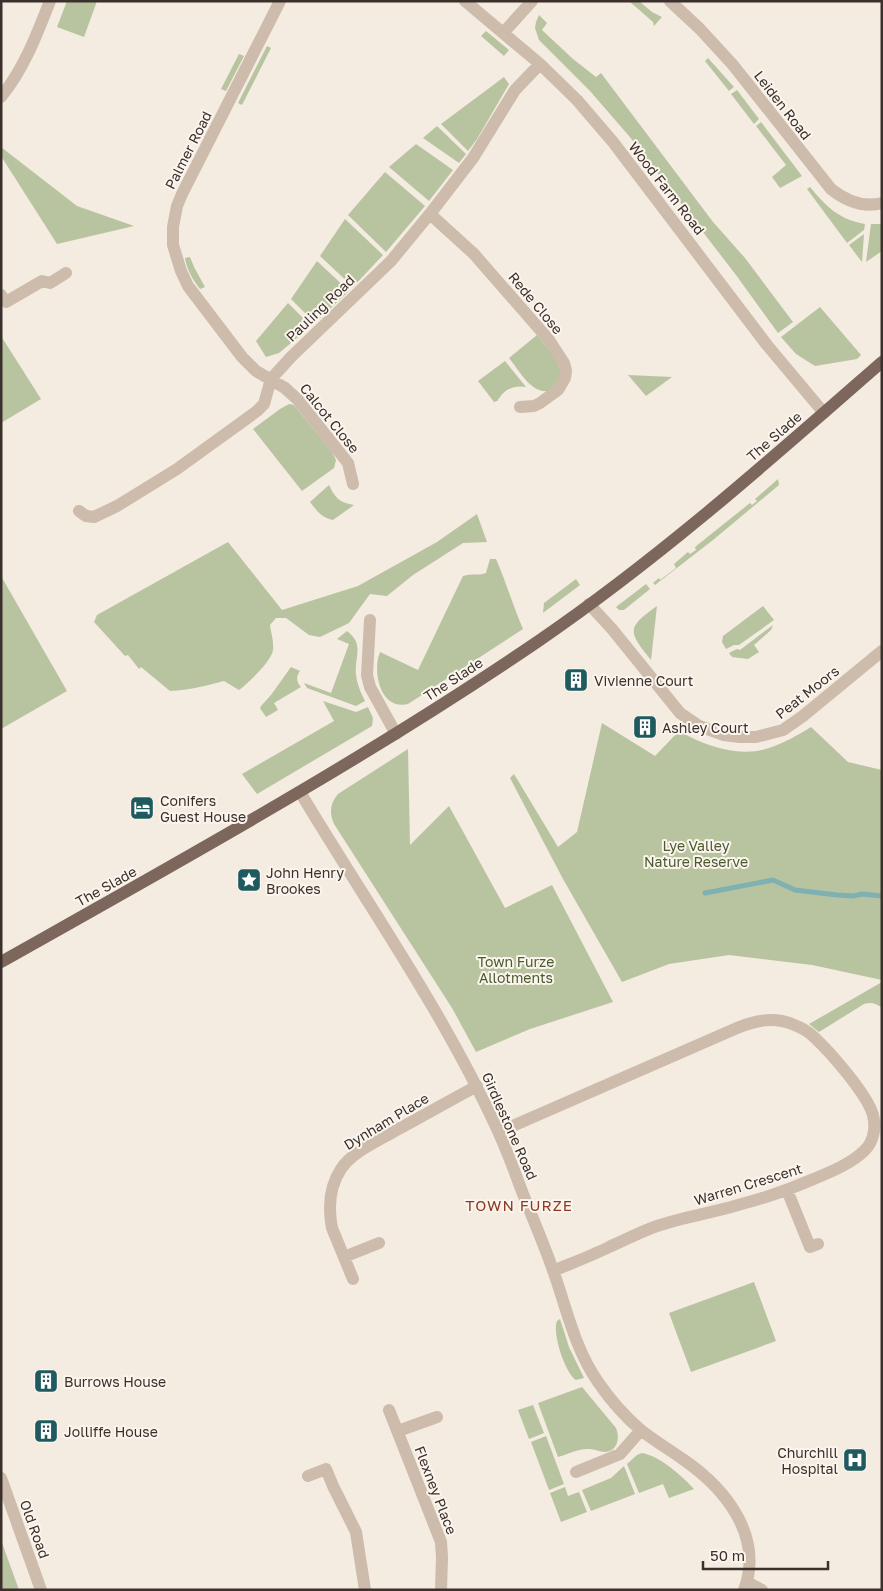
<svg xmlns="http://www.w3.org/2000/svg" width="883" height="1591" viewBox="0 0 883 1591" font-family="'Golos Text',sans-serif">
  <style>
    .green { fill: #b8c4a0 }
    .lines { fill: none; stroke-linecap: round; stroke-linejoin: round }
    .stream { stroke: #7fb0b2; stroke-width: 5 }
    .minor { stroke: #cdbbac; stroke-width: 12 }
    .major { stroke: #7d675c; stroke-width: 12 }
    .labels { text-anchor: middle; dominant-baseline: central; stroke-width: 4; stroke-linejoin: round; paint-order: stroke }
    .street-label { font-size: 14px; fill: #3b302b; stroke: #fbf5ee }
    .poi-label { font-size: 14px; fill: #3b302b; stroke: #fbf5ee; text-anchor: start }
    .park-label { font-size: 14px; fill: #4a5a2e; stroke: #fbf5ee }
    .neighbourhood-label { font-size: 15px; letter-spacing: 1px; fill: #8c3b22; stroke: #fbf5ee }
  </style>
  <rect width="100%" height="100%" fill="#f4ebe1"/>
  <path class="green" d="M 67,1 L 97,1 L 84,37 L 57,27 Z
    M 629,1 L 639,1 L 652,12 L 662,17 L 654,26 L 653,22 Z
    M 539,15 L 547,23 L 542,30 L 573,59 L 596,77 L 601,73 L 713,222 L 745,258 L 793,322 L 778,333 L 736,275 L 629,136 L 590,91 L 539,40 L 535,28 L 536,22 Z
    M 486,31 L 509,50 L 504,56 L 481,36 Z
    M 267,46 L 271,48 L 242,105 L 238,103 Z
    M 239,54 L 244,56 L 226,91 L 221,89 Z
    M 708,58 L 734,87 L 729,91 L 705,61 Z
    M 504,77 L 509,84 L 477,139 L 468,151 L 441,124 Z
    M 737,90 L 759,119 L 754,124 L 731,94 Z
    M 761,122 L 802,176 L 780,188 L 772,177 L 786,165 L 756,126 Z
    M 437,126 L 466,154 L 459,163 L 423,138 Z
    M 416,144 L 453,170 L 429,201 L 389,167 Z
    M 1,147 L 77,206 L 134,226 L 57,244 L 1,156 Z
    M 385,172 L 425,206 L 386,252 L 348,215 Z
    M 810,187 C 827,207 838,219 865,224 L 864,230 L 847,243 L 807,189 Z
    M 345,219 L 383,255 L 353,287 L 320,256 Z
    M 871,224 L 882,224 L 882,251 L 866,262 Z
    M 864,234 L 862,262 L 849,245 Z
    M 190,257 L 194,267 L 205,287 L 200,289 C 193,280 187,270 185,258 Z
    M 317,261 L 349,291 L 315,323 L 291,299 Z
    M 288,303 L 311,326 L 279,353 L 266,357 L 256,341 Z
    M 820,307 L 861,355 L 857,359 L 815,366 L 796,354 L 781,337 Z
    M 537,335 C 544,344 565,367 560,378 C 558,383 552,387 549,391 C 531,394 519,370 509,358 Z
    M 1,336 L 41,399 L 1,423 Z
    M 505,361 L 526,387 C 516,385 506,388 500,397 C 495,403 501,399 494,402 L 478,381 Z
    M 628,375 L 672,377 L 646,396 Z
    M 289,404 L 294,405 L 332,452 L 336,460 L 334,468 L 302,491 L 253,429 L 280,409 Z
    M 778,479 L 779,485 L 713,540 L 655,585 L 653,583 L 659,578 L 660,580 L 676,568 L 674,564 L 688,552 L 690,554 L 696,550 L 695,547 L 750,503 L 752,505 L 757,501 L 755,499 Z
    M 329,485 C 335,498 340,503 354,505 L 333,520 C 322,518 317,511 310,502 Z
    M 477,514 L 487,542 L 463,543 L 413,575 L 387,596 L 370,594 L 349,623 L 320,637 L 309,635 L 286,618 L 276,618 L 270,625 C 271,633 274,641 273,650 C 271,662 249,682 239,690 L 224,681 C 206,686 189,690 170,691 L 141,667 L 139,669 L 128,655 L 125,656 L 94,622 L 97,615 L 228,542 L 282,610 L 358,586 L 437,542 Z
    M 490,559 L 496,559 C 506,582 513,606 523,629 L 408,704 C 380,711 372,671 380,652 L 418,670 L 463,576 C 471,573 479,576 486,573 Z
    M 1,576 L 67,691 L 1,729 Z
    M 576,579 L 580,585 L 543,613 L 544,603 Z
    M 646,584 L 650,589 L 624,610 L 619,610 L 616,607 Z
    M 657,606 L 651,660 C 628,631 626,628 657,606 Z
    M 763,606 L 774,620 L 739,645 L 734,645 L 726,649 L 722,642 L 723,636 Z
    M 773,625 L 771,630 L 754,645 L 759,652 L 748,659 L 732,657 L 729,653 L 737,649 L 740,650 Z
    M 347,631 C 365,645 354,656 356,675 C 357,684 361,693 365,701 L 356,706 L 307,688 L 304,683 L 331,693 L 349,644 L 337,639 Z
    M 291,667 L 300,671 C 296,676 296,682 301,687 L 274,703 L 278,710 L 266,717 L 260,708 L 261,706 L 271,695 Z
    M 323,701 L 356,712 L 368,707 L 373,718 L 372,726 L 257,794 L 242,774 L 334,721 Z
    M 602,723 L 655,756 L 679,731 C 705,746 739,758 769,748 C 784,743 798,735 811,727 L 848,762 L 882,770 L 882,980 L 812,965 L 729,955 L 669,964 L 622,982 L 563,879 L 510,778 L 514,774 L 558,847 L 577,832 Z
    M 408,749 L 410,845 L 449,806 L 505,908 L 552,885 L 613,1002 L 530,1029 L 476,1052 L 452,1008 L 334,824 C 329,812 330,804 338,794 Z
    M 882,982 L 882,1008 C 876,1003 871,1002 864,1004 L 819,1032 L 809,1024 Z
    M 754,1282 L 776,1341 L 691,1372 L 669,1313 Z
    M 560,1319 L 569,1347 L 584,1378 L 576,1380 C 565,1373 552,1333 557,1321 Z
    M 582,1387 L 616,1428 C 620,1438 618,1451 605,1452 C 600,1452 595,1449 589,1449 C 580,1448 568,1454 558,1457 L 538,1403 Z
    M 533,1405 L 544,1433 L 529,1439 L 518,1410 Z
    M 546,1436 L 564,1484 L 549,1490 L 531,1442 Z
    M 642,1453 C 660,1456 682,1476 694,1489 L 669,1498 L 663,1484 L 639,1493 L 627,1464 L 637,1455 Z
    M 624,1466 L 635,1494 L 591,1511 L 582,1490 L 611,1478 Z
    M 565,1487 L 568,1496 L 579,1492 L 587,1512 L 561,1522 L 550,1493 Z
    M 1,1540 L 19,1590 L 1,1590 Z"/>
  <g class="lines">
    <path class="stream" d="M 705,893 L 773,880 L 795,890 L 837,895 L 853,896 L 862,894 L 882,896"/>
    <path class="minor" d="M 280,1 L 182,194 L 177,206 L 173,227 L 173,245 L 181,271 L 188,286 L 242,357 L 256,371 L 285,388 L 298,400 L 348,463 L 353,484
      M 465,1 L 540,64 L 577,100 L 613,142 L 767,345 L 824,413
      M 670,1 L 700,29 L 733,65 L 831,189 C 846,201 863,208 882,203
      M 504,32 L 532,1
      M 1,97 C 24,69 37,34 50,1
      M 430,214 L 474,254 L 549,340 L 564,363 L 566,371 L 565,378 L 558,390 L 540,403 L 534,406 L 520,407
      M 1,295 L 6,302 L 42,281 L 50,283 L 66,273
      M 79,511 L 86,516 L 94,517 L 117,506 L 177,469 L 257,411 L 264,404 L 271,379 L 291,357 L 391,261 L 433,210 L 473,158 L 515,90 L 540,64
      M 589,604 L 612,629 L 680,713 L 699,726 L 724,735 L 740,737 L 756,737 L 783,730 L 803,716 L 882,651
      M 370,620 L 367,675 L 370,687 L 396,734
      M 300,792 C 367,904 443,1011 497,1129 C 507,1150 515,1173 523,1194 C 534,1221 545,1247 554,1273 C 567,1310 575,1349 598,1382 C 611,1401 624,1416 642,1431 C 655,1441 670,1450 684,1460 C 726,1489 764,1537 744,1590
      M 499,1132 L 737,1028 C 754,1021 773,1016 792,1024 C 800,1027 808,1031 814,1037 C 831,1053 867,1094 873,1115 C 876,1127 874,1141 865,1150 C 852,1163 833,1171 816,1178 C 791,1189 765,1198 738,1205 C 711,1213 684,1217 657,1226 C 640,1232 625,1240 609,1247 C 591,1256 572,1263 553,1271
      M 787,1190 L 810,1247 L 818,1244
      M 344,1257 L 379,1243
      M 353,1279 L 332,1228 C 328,1207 329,1187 341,1169 C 352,1152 376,1142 393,1132 C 421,1117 449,1101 477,1086
      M 389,1410 L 441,1542 L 442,1557 L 441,1590
      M 398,1431 L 437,1417
      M 576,1472 L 620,1454 L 641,1430
      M 308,1476 L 326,1469 L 333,1486 L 356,1532 L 365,1590
      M 1,1478 L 41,1590
      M 747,1582 L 762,1590"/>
    <path class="major" d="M 1,962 C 184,859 367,758 540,640 C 661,557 771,459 882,362"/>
  </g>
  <defs>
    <symbol id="building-square" viewBox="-11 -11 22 22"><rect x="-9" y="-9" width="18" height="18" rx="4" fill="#1f5a5e" stroke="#fbf5ee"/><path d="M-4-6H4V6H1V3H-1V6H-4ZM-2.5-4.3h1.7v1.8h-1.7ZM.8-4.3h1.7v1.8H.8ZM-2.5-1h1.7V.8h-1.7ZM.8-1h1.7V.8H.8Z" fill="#fff"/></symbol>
    <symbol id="hotel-square" viewBox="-11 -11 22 22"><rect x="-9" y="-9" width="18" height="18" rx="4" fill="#1f5a5e" stroke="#fbf5ee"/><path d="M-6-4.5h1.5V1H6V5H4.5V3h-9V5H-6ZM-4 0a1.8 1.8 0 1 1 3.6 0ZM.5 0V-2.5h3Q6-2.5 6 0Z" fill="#fff"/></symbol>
    <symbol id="sight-square" viewBox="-11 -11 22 22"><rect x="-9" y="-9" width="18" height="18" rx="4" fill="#1f5a5e" stroke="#fbf5ee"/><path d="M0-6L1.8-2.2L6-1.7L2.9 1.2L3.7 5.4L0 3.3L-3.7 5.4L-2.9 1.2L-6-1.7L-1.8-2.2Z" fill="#fff"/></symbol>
    <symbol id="hospital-square" viewBox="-11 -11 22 22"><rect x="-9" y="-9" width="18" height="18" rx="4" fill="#1f5a5e" stroke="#fbf5ee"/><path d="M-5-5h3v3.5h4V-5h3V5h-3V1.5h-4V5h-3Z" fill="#fff"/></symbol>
  </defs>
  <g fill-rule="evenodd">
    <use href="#building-square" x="562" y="666" width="28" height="28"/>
    <use href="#building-square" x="631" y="713" width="28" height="28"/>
    <use href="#hotel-square" x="128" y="794" width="28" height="28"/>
    <use href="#sight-square" x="235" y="866" width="28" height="28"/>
    <use href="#building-square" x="32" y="1367" width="28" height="28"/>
    <use href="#building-square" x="32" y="1417" width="28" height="28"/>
    <use href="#hospital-square" x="841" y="1446" width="28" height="28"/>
  </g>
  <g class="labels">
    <g class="street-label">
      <text transform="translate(783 105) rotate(52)">Leiden Road</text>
      <text transform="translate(188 150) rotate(-63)">Palmer Road</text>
      <text transform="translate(667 188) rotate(52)">Wood Farm Road</text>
      <text transform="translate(536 303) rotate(50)">Rede Close</text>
      <text transform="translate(320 308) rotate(-44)">Pauling Road</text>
      <text transform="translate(330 418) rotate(51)">Calcot Close</text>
      <text transform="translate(774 436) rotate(-41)">The Slade</text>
      <text transform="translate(453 679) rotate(-33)">The Slade</text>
      <text transform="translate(807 692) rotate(-38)">Peat Moors</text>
      <text transform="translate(106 886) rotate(-29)">The Slade</text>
      <text transform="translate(386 1121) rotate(-31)">Dynham Place</text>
      <text transform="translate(510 1126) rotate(66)">Girdlestone Road</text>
      <text transform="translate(748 1184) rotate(-17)">Warren Crescent</text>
      <text transform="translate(436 1490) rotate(69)">Flexney Place</text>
      <text transform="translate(35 1529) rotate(70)">Old Road</text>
    </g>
    <g class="poi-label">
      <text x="594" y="680">Vivienne Court</text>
      <text x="662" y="727">Ashley Court</text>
      <text x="160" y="800">Conifers<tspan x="160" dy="16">Guest House</tspan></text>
      <text x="266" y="872">John Henry<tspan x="266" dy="16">Brookes</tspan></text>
      <text x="64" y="1381">Burrows House</text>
      <text x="64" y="1431">Jolliffe House</text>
      <text x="838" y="1452" text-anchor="end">Churchill<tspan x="838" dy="16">Hospital</tspan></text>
    </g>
    <g class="park-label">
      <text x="696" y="845">Lye Valley<tspan x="696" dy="16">Nature Reserve</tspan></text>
      <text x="516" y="961">Town Furze<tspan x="516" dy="16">Allotments</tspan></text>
    </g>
    <g class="neighbourhood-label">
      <text x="519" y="1205">TOWN FURZE</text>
    </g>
  </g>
  <rect width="883" height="1591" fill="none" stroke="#3b302b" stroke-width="5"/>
  <path d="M703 1561v8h125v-8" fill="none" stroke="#3b302b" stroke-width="2.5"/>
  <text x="710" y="1561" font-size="15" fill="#3b302b" stroke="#fbf5ee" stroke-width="4" paint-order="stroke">50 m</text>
</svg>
